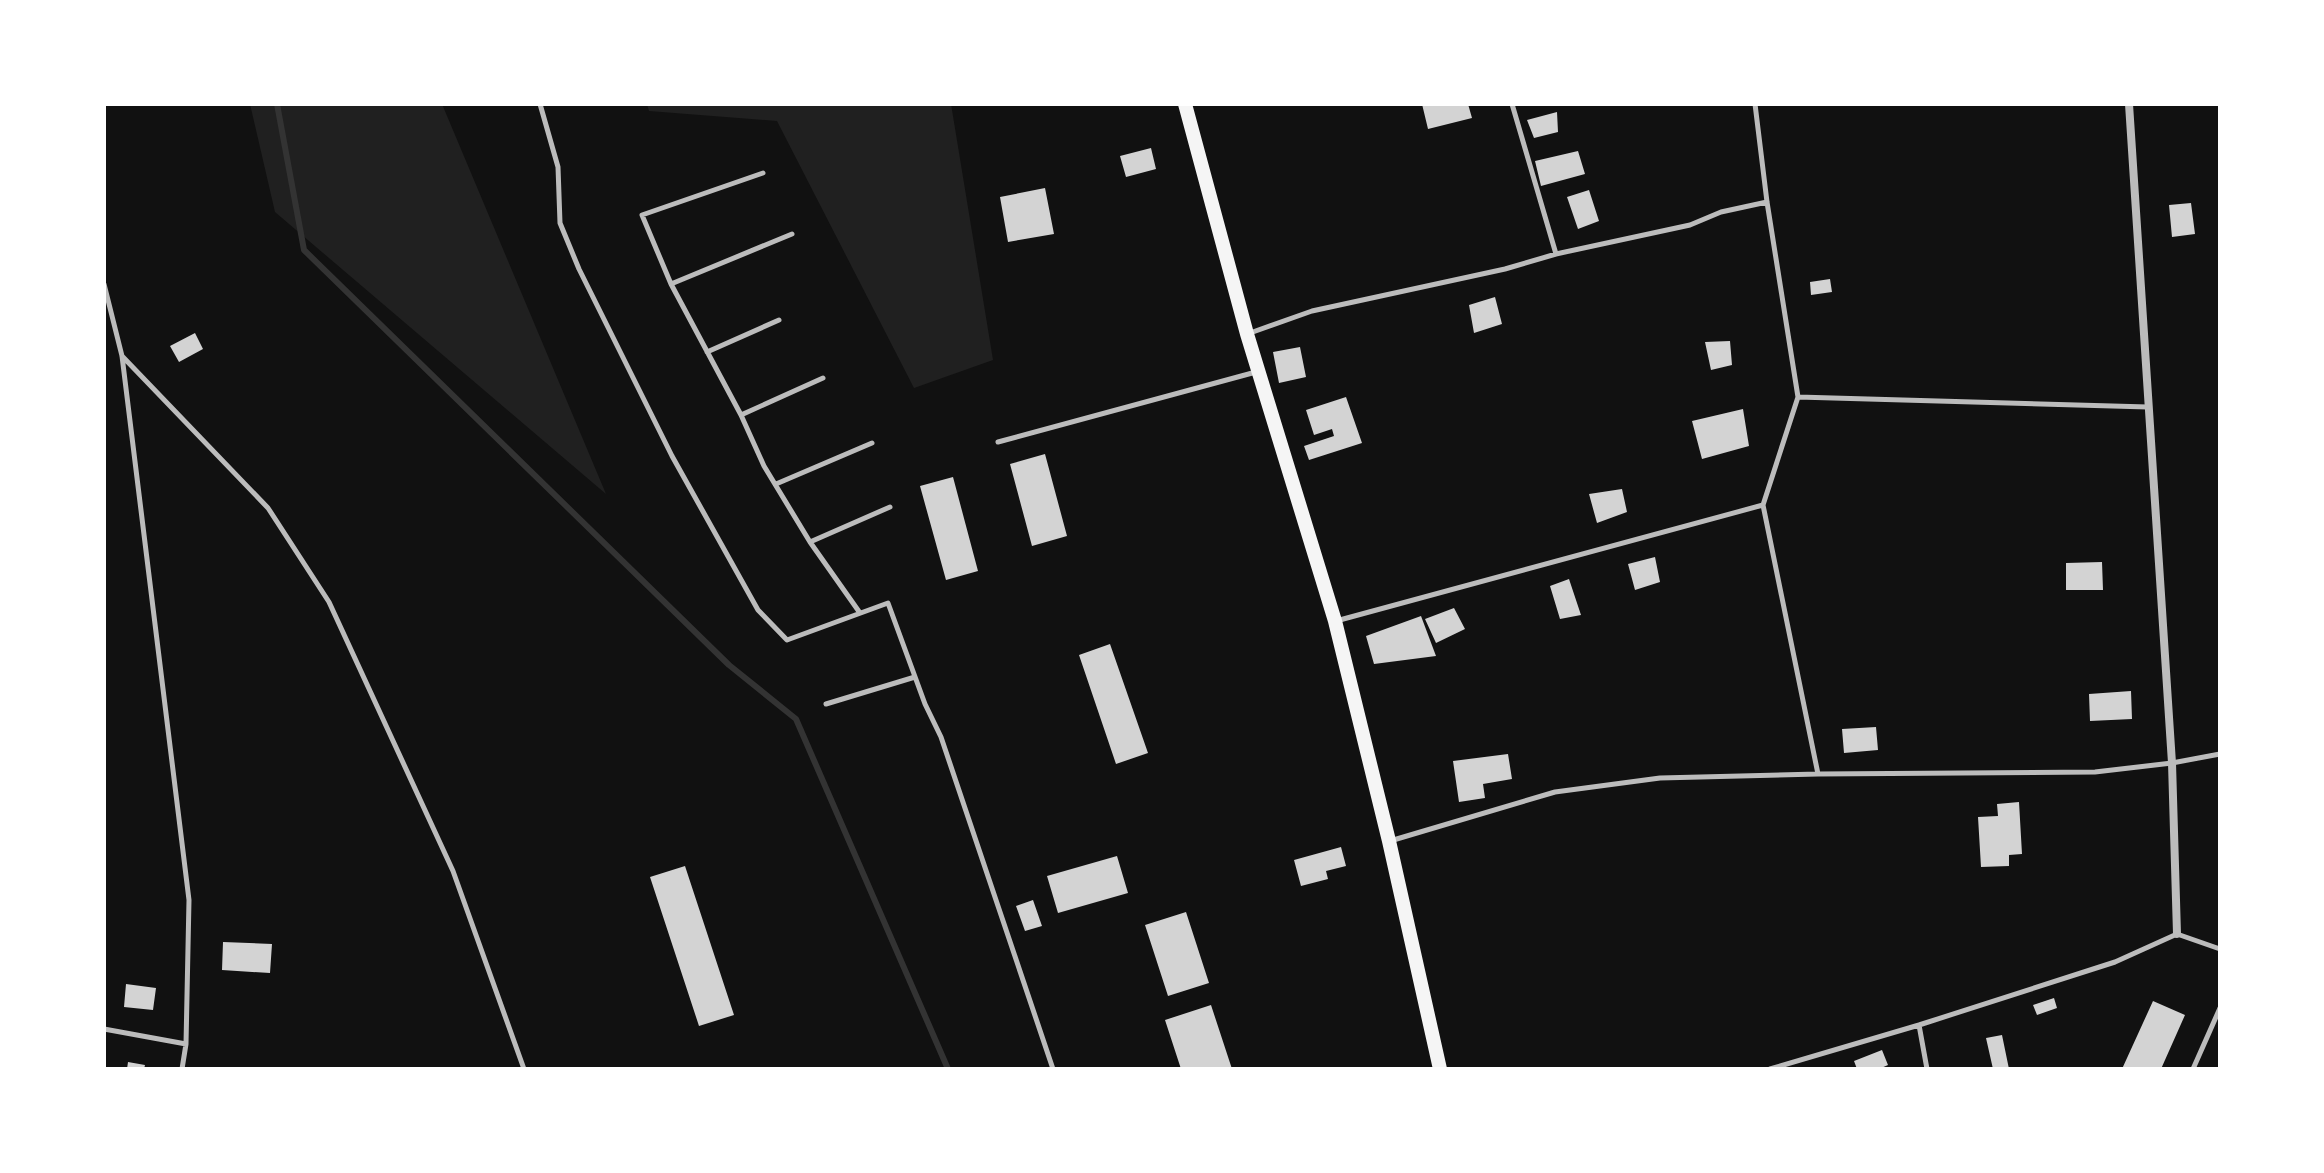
<svg xmlns="http://www.w3.org/2000/svg" width="2324" height="1173" viewBox="0 0 2324 1173" font-family="Bitter,serif">
  <style>
    .green { fill: #202020 }
    .lines { fill: none; stroke-linecap: round; stroke-linejoin: round }
    .stream { stroke: #333; stroke-width: 6 }
    .building { fill: #d3d3d3 }
    .service { stroke: #bcbcbc; stroke-width: 5 }
    .minor { stroke: #bcbcbc; stroke-width: 8 }
    .secondary { stroke: #f5f5f5; stroke-width: 14 }
  </style>
  <rect width="100%" height="100%" fill="#111"/>
  <path class="green" d="M 250,104 L 442,104 L 606,494 L 275,212 Z
    M 647,104 L 951,104 L 993,360 L 914,388 L 777,121 L 649,111 Z"/>
  <g class="lines">
    <path class="stream" d="M 277,104 L 304,250 L 729,665 L 796,719 L 948,1069"/>
  </g>
  <path class="building" d="M 1422,104 L 1468,104 L 1472,118 L 1428,129 Z
    M 1557,112 L 1558,132 L 1534,138 L 1527,120 Z
    M 1151,148 L 1156,169 L 1126,177 L 1120,156 Z
    M 1578,151 L 1585,174 L 1541,186 L 1535,161 Z
    M 1045,188 L 1054,234 L 1008,242 L 1000,197 Z
    M 1589,190 L 1599,221 L 1578,229 L 1567,197 Z
    M 2191,203 L 2195,234 L 2172,237 L 2169,205 Z
    M 1830,279 L 1832,292 L 1811,295 L 1810,282 Z
    M 1495,297 L 1502,324 L 1474,333 L 1469,305 Z
    M 195,333 L 203,349 L 179,362 L 170,346 Z
    M 1730,341 L 1732,365 L 1711,370 L 1705,342 Z
    M 1300,347 L 1306,377 L 1279,383 L 1273,352 Z
    M 1346,397 L 1362,443 L 1309,460 L 1304,446 L 1334,436 L 1332,429 L 1314,435 L 1306,410 Z
    M 1743,409 L 1749,446 L 1702,459 L 1692,421 Z
    M 1045,454 L 1067,536 L 1032,546 L 1010,464 Z
    M 953,477 L 978,571 L 946,580 L 920,486 Z
    M 1622,489 L 1627,512 L 1597,523 L 1589,494 Z
    M 1655,557 L 1660,582 L 1635,590 L 1628,564 Z
    M 2102,562 L 2103,590 L 2066,590 L 2066,563 Z
    M 1569,579 L 1581,615 L 1560,619 L 1550,586 Z
    M 1454,608 L 1465,629 L 1436,643 L 1425,619 Z
    M 1421,616 L 1436,656 L 1374,664 L 1366,636 Z
    M 1110,644 L 1148,753 L 1116,764 L 1079,655 Z
    M 2131,691 L 2132,719 L 2090,721 L 2089,694 Z
    M 1876,727 L 1878,750 L 1844,753 L 1842,729 Z
    M 1508,754 L 1512,779 L 1483,784 L 1485,798 L 1459,802 L 1453,761 Z
    M 2019,802 L 2022,854 L 2009,855 L 2009,866 L 1981,867 L 1978,817 L 1998,816 L 1997,804 Z
    M 1341,847 L 1346,866 L 1326,871 L 1328,879 L 1301,886 L 1294,860 Z
    M 1117,856 L 1128,893 L 1058,913 L 1047,876 Z
    M 685,866 L 734,1015 L 699,1026 L 650,877 Z
    M 1033,900 L 1042,926 L 1025,931 L 1016,906 Z
    M 1186,912 L 1209,983 L 1168,996 L 1145,925 Z
    M 223,942 L 272,944 L 270,973 L 222,970 Z
    M 126,984 L 156,988 L 153,1010 L 124,1007 Z
    M 2054,998 L 2057,1008 L 2037,1015 L 2033,1005 Z
    M 2153,1001 L 2185,1015 L 2161,1069 L 2122,1069 Z
    M 1211,1005 L 1232,1069 L 1181,1069 L 1165,1020 Z
    M 2002,1035 L 2009,1069 L 1993,1069 L 1986,1038 Z
    M 1882,1050 L 1888,1065 L 1879,1069 L 1857,1069 L 1854,1061 Z
    M 128,1062 L 145,1065 L 144,1069 L 127,1069 Z"/>
  <g class="lines">
    <path class="service" d="M 540,104 L 558,167 L 560,223 L 579,269 L 672,456 L 758,610 L 787,640 L 888,603 L 925,704 L 941,737 L 1053,1069
      M 1512,104 L 1556,254
      M 1755,104 L 1767,202 L 1798,397 L 1763,505 L 1818,774
      M 763,173 L 642,215 L 671,284 L 741,415 L 764,466 L 810,542 L 860,613
      M 104,284 L 122,356 L 189,900 L 186,1044 L 182,1069
      M 671,284 L 792,234
      M 1250,333 L 1312,311 L 1505,269 L 1556,254 L 1690,225 L 1721,212 L 1767,202
      M 707,352 L 779,320
      M 122,356 L 268,508 L 329,602 L 453,871 L 524,1069
      M 1798,397 L 2148,407
      M 741,415 L 823,378
      M 998,442 L 1256,372
      M 776,484 L 872,443
      M 810,542 L 890,507
      M 1336,621 L 1763,505
      M 826,704 L 915,677
      M 1390,841 L 1555,792 L 1660,778 L 1818,774 L 2095,772 L 2172,763 L 2220,754
      M 1919,1025 L 1927,1069
      M 104,1029 L 186,1044
      M 1770,1069 L 1919,1025 L 2115,962 L 2177,934 L 2220,949
      M 2193,1069 L 2220,1008"/>
    <path class="minor" d="M 2129,104 L 2172,763 L 2177,934"/>
    <path class="secondary" d="M 1185,104 L 1247,334 L 1335,621 L 1389,841 L 1440,1069"/>
  </g>
  <rect width="2324" height="1173" fill="none" stroke="#ffffff" stroke-width="212"/>
</svg>
